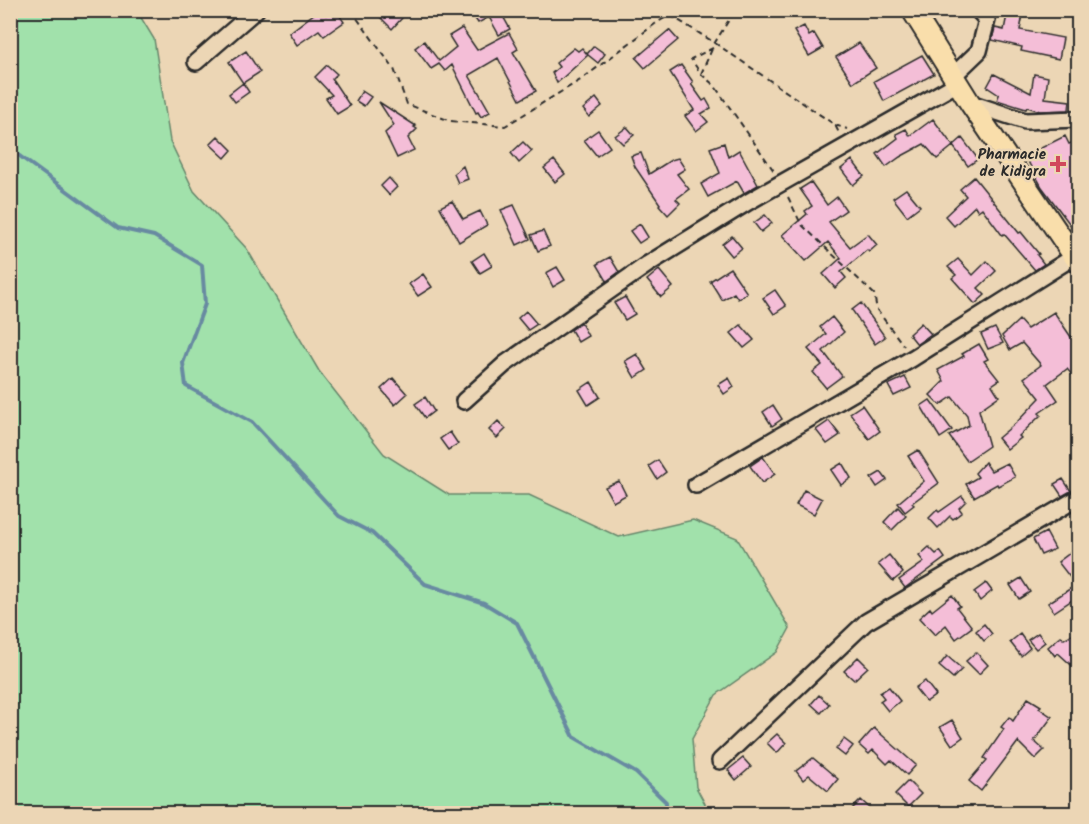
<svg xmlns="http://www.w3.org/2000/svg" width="1089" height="824" viewBox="0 0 1089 824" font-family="Kalam,sans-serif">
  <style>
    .green { fill: #a1e1ab; stroke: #66866b; stroke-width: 1.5 }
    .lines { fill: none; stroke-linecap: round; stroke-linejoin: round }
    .stream { stroke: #688aa1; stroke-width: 4 }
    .building { fill: #f4bed7; stroke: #2b2b2b; stroke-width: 1.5 }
    .minor-casing { stroke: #2b2b2b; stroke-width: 20 }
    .major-casing { stroke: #2b2b2b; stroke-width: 24 }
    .path { stroke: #2b2b2b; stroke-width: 2; stroke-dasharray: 6 4.5; stroke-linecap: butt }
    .minor { stroke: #ecd6b5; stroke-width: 15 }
    .major { stroke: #f9deab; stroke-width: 20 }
    .poi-dot { fill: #d1495b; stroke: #ecd6b5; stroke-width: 2 }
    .labels { text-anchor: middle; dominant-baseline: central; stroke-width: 5; stroke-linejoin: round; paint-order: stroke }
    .poi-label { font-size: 15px; font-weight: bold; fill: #2b2b2b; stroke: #ecd6b5; text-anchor: end }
  </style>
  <rect width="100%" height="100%" fill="#ecd6b5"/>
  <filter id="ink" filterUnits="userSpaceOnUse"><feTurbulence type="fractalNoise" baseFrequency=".0167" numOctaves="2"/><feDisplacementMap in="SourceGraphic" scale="12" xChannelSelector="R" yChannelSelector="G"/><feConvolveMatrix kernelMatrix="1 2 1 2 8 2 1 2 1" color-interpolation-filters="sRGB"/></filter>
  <g filter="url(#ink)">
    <path class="green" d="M 10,11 L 137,11 L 154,39 L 170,141 L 194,191 L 247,249 L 319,371 L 384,454 L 449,495 L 529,495 L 619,537 L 693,520 L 737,538 L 790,628 L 777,652 L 716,695 L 692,739 L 696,787 L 710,813 L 11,813 Z"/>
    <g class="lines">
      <path class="stream" d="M 10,149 L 118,228 L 154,236 L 202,265 L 205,304 L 183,363 L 186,386 L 252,422 L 339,516 L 372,533 L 425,584 L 484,603 L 517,623 L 574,737 L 636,773 L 666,802 L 666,814"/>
    </g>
    <path class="building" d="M 319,10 L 322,10 L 326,15 L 331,10 L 336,10 L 344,22 L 324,36 L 319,30 L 297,45 L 289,33 Z
      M 373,10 L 394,10 L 402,18 L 392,29 Z
      M 1008,10 L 1024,10 L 1020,30 L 1063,38 L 1059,59 L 1021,51 L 1022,47 L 992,40 L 995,28 L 1004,30 Z
      M 470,11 L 520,11 L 504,18 L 510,29 L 499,35 L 489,17 L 478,23 Z
      M 804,26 L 809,36 L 814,33 L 823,48 L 809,56 L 794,31 Z
      M 462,28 L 477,50 L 509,33 L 518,49 L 513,52 L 536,91 L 520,100 L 498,58 L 469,75 L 490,112 L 481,117 L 478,112 L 476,113 L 452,65 L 445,71 L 439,64 L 431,69 L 415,48 L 424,41 L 439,61 L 456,47 L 449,36 Z
      M 669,30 L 678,40 L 645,68 L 636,58 Z
      M 859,43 L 876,68 L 853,83 L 836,57 Z
      M 594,46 L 605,54 L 598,63 L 588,55 L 557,83 L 552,73 L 559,67 L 556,63 L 574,48 L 578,51 L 582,48 L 587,54 Z
      M 246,51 L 260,72 L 243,83 L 229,62 Z
      M 922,55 L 934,74 L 884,101 L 874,81 Z
      M 327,65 L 337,74 L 332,79 L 350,106 L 337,114 L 326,98 L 332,95 L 315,77 Z
      M 681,65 L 693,82 L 691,84 L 703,101 L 706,99 L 711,108 L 701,114 L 708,122 L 696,131 L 685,116 L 694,110 L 670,72 Z
      M 994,74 L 1031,93 L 1034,74 L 1048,77 L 1045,98 L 1070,101 L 1069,110 L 1040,111 L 1027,107 L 1026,109 L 997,100 L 999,95 L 987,87 Z
      M 243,83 L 249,92 L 235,102 L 229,94 Z
      M 362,91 L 371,97 L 364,106 L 356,101 Z
      M 596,98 L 602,106 L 589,117 L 583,109 Z
      M 379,102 L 416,126 L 414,127 L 417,129 L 408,138 L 414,150 L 397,158 L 385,133 L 394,125 Z
      M 933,119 L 953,146 L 962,138 L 978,159 L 968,166 L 953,146 L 937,159 L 924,144 L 900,157 L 886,167 L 877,154 L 898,138 L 896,134 L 906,129 L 910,136 Z
      M 627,127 L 634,135 L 623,144 L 615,136 Z
      M 598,130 L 610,147 L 597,156 L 584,140 Z
      M 218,136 L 232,150 L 225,158 L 210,144 Z
      M 1065,136 L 1069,144 L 1076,141 L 1078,147 L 1078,235 L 1042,187 L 1025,156 Z
      M 523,142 L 532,151 L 519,163 L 511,153 Z
      M 724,143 L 728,157 L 739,150 L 758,185 L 744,193 L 737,181 L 708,197 L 701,184 L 720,173 L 710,148 Z
      M 641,153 L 649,174 L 671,160 L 678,158 L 685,169 L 677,174 L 689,189 L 676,199 L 680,203 L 668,215 L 659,205 L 660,204 L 635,167 L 631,156 Z
      M 554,160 L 565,174 L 555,182 L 544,168 Z
      M 852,160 L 864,176 L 853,185 L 841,169 Z
      M 463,166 L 468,179 L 458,183 L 454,174 Z
      M 974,177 L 1019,233 L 1021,232 L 1039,254 L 1037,255 L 1044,264 L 1035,270 L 1004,234 L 1002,235 L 982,208 L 978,211 L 975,206 L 954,226 L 945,216 L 966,196 L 960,189 Z
      M 389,178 L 397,187 L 389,195 L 381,186 Z
      M 811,182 L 827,205 L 837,197 L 846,210 L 829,222 L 850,247 L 868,234 L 877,245 L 869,252 L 867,250 L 841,272 L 846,278 L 835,288 L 823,274 L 841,258 L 828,242 L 806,261 L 782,235 L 807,214 L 805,211 L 812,206 L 800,189 Z
      M 906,189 L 920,206 L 907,216 L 893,198 Z
      M 452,201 L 463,219 L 480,211 L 487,225 L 459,242 L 440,207 Z
      M 514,205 L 530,239 L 517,245 L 501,210 Z
      M 765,215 L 772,223 L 761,232 L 754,223 Z
      M 640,224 L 648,237 L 639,243 L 630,231 Z
      M 543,231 L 550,246 L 538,251 L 531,235 Z
      M 732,236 L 742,248 L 732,256 L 722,244 Z
      M 484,253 L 492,266 L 480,273 L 472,261 Z
      M 610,257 L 619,272 L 607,281 L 597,264 Z
      M 958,259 L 973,275 L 987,261 L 996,271 L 978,288 L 985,295 L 975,304 L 952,278 L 956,275 L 948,267 Z
      M 557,267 L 565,280 L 553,287 L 546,273 Z
      M 730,268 L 747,293 L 738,299 L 734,293 L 722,300 L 710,281 Z
      M 659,270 L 673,287 L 661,297 L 647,280 Z
      M 423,274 L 432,287 L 418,296 L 409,284 Z
      M 775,290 L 786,306 L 774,314 L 763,298 Z
      M 625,297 L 635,314 L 625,320 L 614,303 Z
      M 861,303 L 885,337 L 875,344 L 852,310 Z
      M 526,311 L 537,324 L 528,330 L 518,318 Z
      M 1054,312 L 1071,337 L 1072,336 L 1078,345 L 1078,381 L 1067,369 L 1047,384 L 1058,400 L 1039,413 L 1041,415 L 1019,436 L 1021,438 L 1007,449 L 998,438 L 1017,422 L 1040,398 L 1024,378 L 1041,365 L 1022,343 L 1010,350 L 1002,336 L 1019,320 L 1027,329 Z
      M 832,317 L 844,332 L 823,351 L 842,376 L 826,388 L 813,372 L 822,365 L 808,349 L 826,334 L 820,327 Z
      M 581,323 L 588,336 L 578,342 L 571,330 Z
      M 921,323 L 931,334 L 917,344 L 909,334 Z
      M 741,325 L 754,340 L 744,348 L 731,333 Z
      M 995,328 L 1003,343 L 988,349 L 981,334 Z
      M 979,344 L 988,359 L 984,361 L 999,380 L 992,385 L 999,396 L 979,410 L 989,446 L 967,461 L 949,436 L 969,425 L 967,415 L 952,397 L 940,405 L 930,395 L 944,381 L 938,370 L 964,356 L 962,354 Z
      M 637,354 L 647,370 L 635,378 L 625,361 Z
      M 905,377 L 911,388 L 894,396 L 888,385 Z
      M 393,378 L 407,394 L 395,405 L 381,389 Z
      M 729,378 L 734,387 L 724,394 L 718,385 Z
      M 591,382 L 600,397 L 588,405 L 579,390 Z
      M 425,397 L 434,411 L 425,418 L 415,404 Z
      M 930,400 L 952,430 L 940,438 L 921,406 Z
      M 773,405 L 782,419 L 772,426 L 763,412 Z
      M 862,405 L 880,431 L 869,439 L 850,413 Z
      M 498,421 L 506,429 L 497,438 L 489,430 Z
      M 829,421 L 840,435 L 827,444 L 816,430 Z
      M 450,432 L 458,444 L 448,450 L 440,439 Z
      M 918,450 L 939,483 L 912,503 L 914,505 L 905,512 L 898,503 L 924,481 L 908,456 Z
      M 763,457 L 775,474 L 762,483 L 750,466 Z
      M 658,460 L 666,472 L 657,479 L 649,466 Z
      M 985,462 L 991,471 L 1007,463 L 1015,477 L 998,486 L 997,484 L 974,497 L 966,484 L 978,477 L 975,473 Z
      M 842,463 L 851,478 L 841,485 L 831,470 Z
      M 881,472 L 887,480 L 877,487 L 871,478 Z
      M 1063,479 L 1071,491 L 1062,496 L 1054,484 Z
      M 619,481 L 626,495 L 613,502 L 605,487 Z
      M 804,490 L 822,499 L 814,514 L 796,505 Z
      M 962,496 L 966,501 L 959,508 L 962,512 L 953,519 L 950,516 L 938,528 L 929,518 L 937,510 L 939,512 Z
      M 898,507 L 906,516 L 892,530 L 884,522 Z
      M 1046,532 L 1055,549 L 1041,555 L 1033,539 Z
      M 929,547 L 936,554 L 940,551 L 945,558 L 905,588 L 899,580 L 924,562 L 919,556 Z
      M 1078,547 L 1078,596 L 1054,612 L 1048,603 L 1076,585 L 1058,562 Z
      M 889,555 L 903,573 L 893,581 L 878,564 Z
      M 1021,578 L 1030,592 L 1019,599 L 1010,585 Z
      M 986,583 L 992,591 L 980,601 L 974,592 Z
      M 952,595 L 960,606 L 957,608 L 972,627 L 956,639 L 946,625 L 935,635 L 919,618 L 930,608 L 932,611 Z
      M 984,624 L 992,634 L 984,641 L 976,631 Z
      M 1078,631 L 1078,671 L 1058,653 L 1055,656 L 1048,647 L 1061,636 L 1064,639 Z
      M 1038,633 L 1045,642 L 1036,649 L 1028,640 Z
      M 1020,634 L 1030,648 L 1021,656 L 1010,642 Z
      M 976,652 L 988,665 L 979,674 L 966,661 Z
      M 947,656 L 962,669 L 953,678 L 939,666 Z
      M 858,657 L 868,667 L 854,680 L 844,671 Z
      M 925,681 L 936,695 L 926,702 L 915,688 Z
      M 889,687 L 900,701 L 888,711 L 880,701 L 884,698 L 880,693 Z
      M 819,695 L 829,704 L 821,713 L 811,704 Z
      M 1028,698 L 1041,706 L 1039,708 L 1052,717 L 1034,741 L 1044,750 L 1035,759 L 1018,742 L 981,791 L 969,781 L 987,760 L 984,758 L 1004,729 L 1001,727 L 1009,717 L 1013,721 Z
      M 952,720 L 963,737 L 952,745 L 940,727 Z
      M 874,728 L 916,765 L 907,775 L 891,760 L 887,764 L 873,750 L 869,754 L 859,745 Z
      M 777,734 L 786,743 L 777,753 L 767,743 Z
      M 844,739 L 853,746 L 845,756 L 836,749 Z
      M 743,758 L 751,767 L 736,780 L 728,770 Z
      M 813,758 L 838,779 L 828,791 L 809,775 L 803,780 L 796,771 Z
      M 908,781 L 921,794 L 908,807 L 895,794 Z
      M 861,800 L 875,813 L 848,813 Z"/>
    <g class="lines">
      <defs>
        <path id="minor" d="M 196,62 L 256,10
          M 953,76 L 979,51 L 987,20 L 978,10
          M 970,103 L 1025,121 L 1078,119
          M 464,401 L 505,364 L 648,264 L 748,202 L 958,83
          M 696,485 L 913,358 L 1075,256
          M 720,761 L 866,622 L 1078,498"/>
        <path id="major" d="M 912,10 L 970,103 L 1078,262"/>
      </defs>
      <use href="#minor" class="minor-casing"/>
      <use href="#major" class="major-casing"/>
      <path class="path" d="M 351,10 L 394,69 L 407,104 L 450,121 L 505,126 L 582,79 L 655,24 L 677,10
        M 670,15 L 715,43 L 835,125 L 839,133
        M 714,44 L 735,10
        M 713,48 L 691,59 L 701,74 L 714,85 L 774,171
        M 701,74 L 712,49
        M 835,125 L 847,129
        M 788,197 L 801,224 L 874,294 L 877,310 L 904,346"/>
      <use href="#minor" class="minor"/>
      <use href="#major" class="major"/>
    </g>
  </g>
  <path class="poi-dot" d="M1055 155h6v6h6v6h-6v6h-6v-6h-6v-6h6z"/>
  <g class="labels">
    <g class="poi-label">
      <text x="1046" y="155">Pharmacie<tspan x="1046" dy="17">de Kidigra</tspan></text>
    </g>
  </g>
  <rect width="1089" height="824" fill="none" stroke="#ecd6b5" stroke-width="36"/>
  <rect x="18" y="18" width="1053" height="788" fill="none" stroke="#2b2b2b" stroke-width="2" filter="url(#ink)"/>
</svg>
